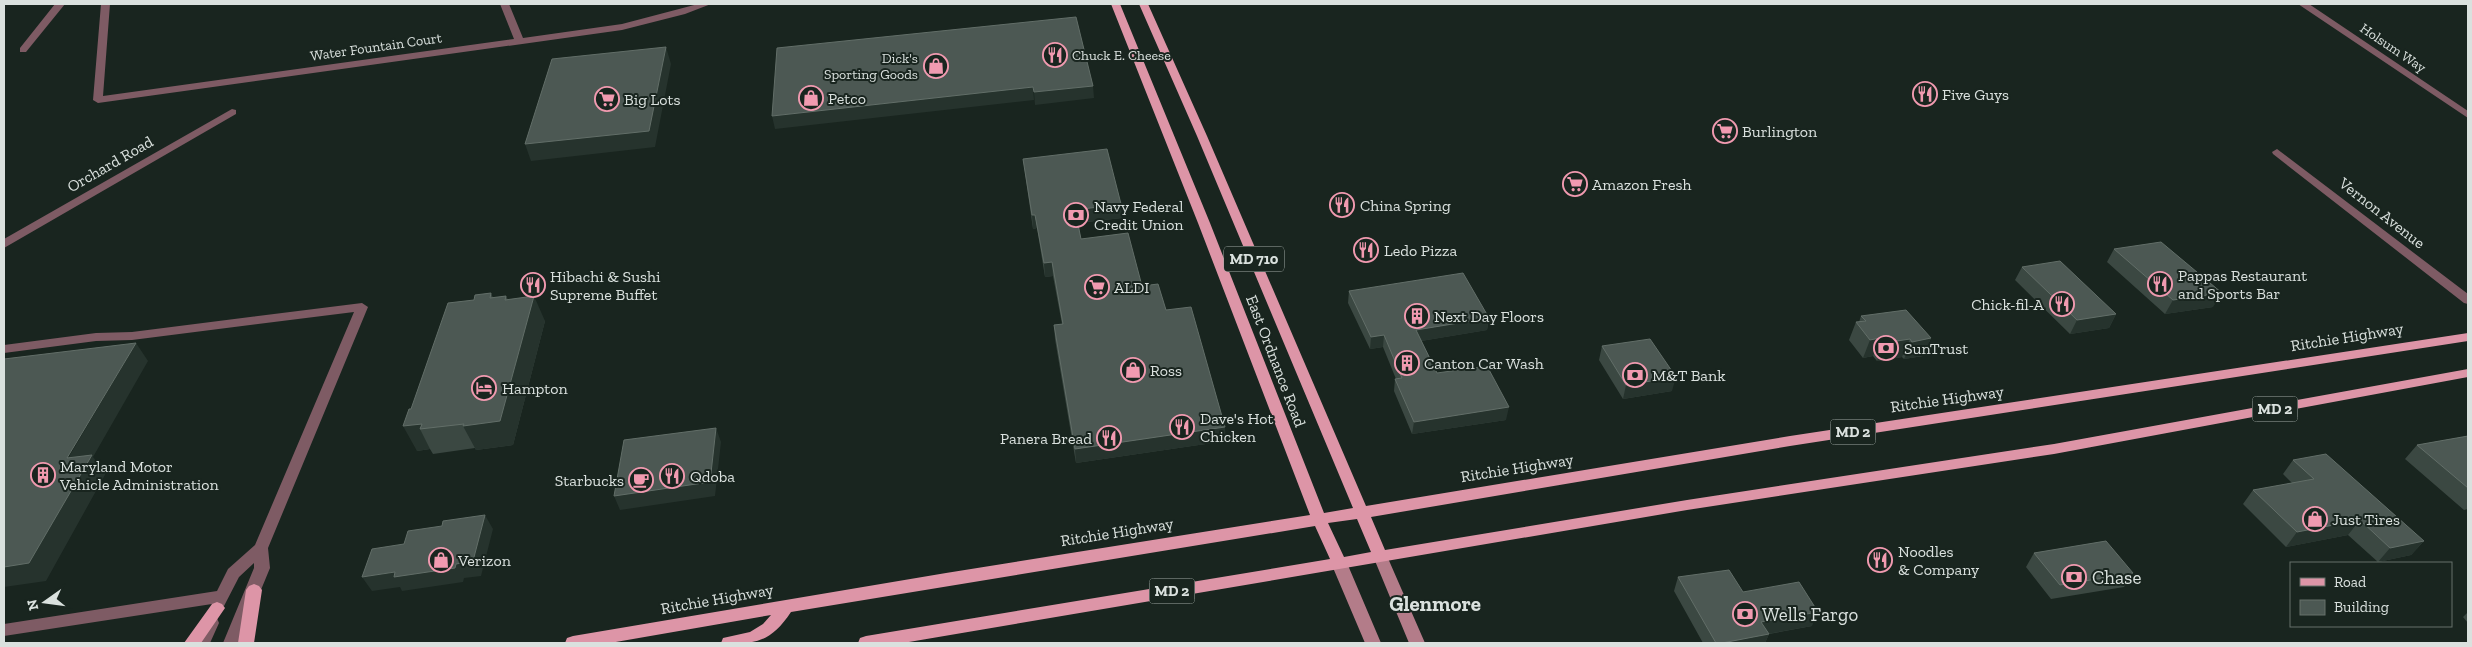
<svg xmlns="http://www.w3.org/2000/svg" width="2472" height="647" viewBox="0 0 2472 647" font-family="'Zilla Slab',serif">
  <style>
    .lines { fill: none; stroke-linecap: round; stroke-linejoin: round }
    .minor { fill: #7e5b64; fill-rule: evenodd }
    .secondary { fill: #b37c89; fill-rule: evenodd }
    .primary { fill: #dd95a7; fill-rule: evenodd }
    .wall { fill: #3b4842 }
    .shaded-wall { fill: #26332d }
    .building { fill: #4c5853; stroke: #626e68 }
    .labels { text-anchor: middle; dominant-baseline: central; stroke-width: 4; stroke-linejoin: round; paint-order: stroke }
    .far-street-label { font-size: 14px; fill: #dae1de; stroke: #19251f }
    .far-poi-label { font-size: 14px; fill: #dae1de; stroke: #19251f; text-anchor: start }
    .shield { fill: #19251f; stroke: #a0a9a5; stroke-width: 1 }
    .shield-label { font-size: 15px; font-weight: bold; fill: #dae1de }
    .poi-label { font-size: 16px; fill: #dae1de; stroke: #19251f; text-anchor: start }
    .street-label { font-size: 16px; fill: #dae1de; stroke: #19251f }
    .near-poi-label { font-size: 19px; fill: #dae1de; stroke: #19251f; text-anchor: start }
    .near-neighbourhood-label { font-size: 21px; font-weight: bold; fill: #dae1de; stroke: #19251f }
  </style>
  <rect width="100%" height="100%" fill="#19251f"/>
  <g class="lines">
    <path class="minor" d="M 55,4 L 65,4 L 26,52 L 20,52 L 20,48 Z
      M 101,4 L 110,4 L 103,96 L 514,39 L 500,4 L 509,4 L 523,38 L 622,24 L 698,4 L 711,4 L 685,14 L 622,30 L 98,103 L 93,100 Z
      M 2298,4 L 2309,4 L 2468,111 L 2468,118 Z
      M 232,109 L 236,110 L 236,114 L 4,248 L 4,239 Z
      M 2277,149 L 2468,294 L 2468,304 L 2464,303 L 2273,154 L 2272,152 Z
      M 362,303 L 368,307 L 268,548 L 270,568 L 239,643 L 223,643 L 254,568 L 254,563 L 239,577 L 224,606 L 219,608 L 212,604 L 4,636 L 4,624 L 217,591 L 228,569 L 255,545 L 354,312 L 132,340 L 96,341 L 4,353 L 4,345 L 96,333 L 132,332 Z
      M 211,617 L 217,618 L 219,623 L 210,643 L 194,643 L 205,618 Z"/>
    <path class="secondary" d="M 1380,550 L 1385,552 L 1387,556 L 1425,643 L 1409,643 L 1373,556 L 1375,552 Z
      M 1339,557 L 1344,559 L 1347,563 L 1381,643 L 1365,643 L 1331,563 L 1334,559 Z"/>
    <path class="primary" d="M 1111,4 L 1120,4 L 1210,223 L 1324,513 L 1353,508 L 1197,136 L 1139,4 L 1148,4 L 1207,136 L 1366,506 L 1790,436 L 2468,333 L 2468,341 L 1790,446 L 1371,517 L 1385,550 L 1687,500 L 2054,444 L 2468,369 L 2468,377 L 2054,454 L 1687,510 L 903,643 L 858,643 L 860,638 L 866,636 L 1330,559 L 1315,526 L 791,612 C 771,642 755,645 721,643 L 723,638 L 750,632 L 763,624 L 771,615 L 610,643 L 565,643 L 567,638 L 573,636 L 946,573 L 1310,515 L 1198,223 ZM 1357,519 L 1371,552 L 1344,557 L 1328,523 Z
      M 254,584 L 259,586 L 262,590 L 254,643 L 238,643 L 246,590 L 249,586 Z
      M 217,602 L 222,604 L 225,608 L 201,643 L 184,643 L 212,604 Z"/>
  </g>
  <path class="wall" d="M 1023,159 L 1122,218 L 1078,223 L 1081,239 L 1142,286 L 1166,310 L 1226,441 L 1076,463 L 1055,339 L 1054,325 L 1062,324 L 1053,276 L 1045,277 L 1037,228 L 1033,229 Z
    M 2114,249 L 2213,307 L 2165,314 L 2107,262 Z
    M 2022,267 L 2116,314 L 2109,328 L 2070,334 L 2015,280 Z
    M 1349,291 L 1489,318 L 1487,330 L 1421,341 L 1437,373 L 1506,420 L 1412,434 L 1394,391 L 1395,379 L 1396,379 L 1383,347 L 1370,349 L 1348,303 Z
    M 491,293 L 493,298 L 506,296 L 508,300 L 545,321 L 513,445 L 476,450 L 475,448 L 433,454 L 430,449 L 417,451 L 411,409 L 474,300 Z
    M 1861,316 L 1931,338 L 1923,356 L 1904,359 L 1902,357 L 1877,361 L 1873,356 L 1863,358 L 1849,340 L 1856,322 L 1859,322 Z
    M 1602,346 L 1672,391 L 1623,399 L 1599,360 Z
    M 2468,436 L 2468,509 L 2464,510 L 2405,459 L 2417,445 Z
    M 2293,460 L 2424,541 L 2411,555 L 2378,562 L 2348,535 L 2286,547 L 2243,504 L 2253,490 L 2292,483 L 2283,474 Z
    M 2034,553 L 2133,573 L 2124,587 L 2051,599 L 2026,567 Z
    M 1678,577 L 1743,592 L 1812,626 L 1769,634 L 1765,643 L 1703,643 L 1674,591 Z
    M 2468,612 L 2468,623 L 2463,617 Z"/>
  <path class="shaded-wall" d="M 666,47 L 671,64 L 655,147 L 531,161 L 525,144 Z
    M 1093,86 L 1094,98 L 1035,105 L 1034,92 Z
    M 1033,87 L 1034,100 L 775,129 L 772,116 Z
    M 1121,204 L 1122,218 L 1076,223 L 1075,210 Z
    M 1032,215 L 1035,215 L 1037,228 L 1033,229 Z
    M 1052,262 L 1053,276 L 1045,277 L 1044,263 Z
    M 2222,293 L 2213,307 L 2165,314 L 2173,300 Z
    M 534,296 L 545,321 L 513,445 L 476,450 L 463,426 Z
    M 2116,314 L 2109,328 L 2070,334 L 2077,320 Z
    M 1489,318 L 1487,330 L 1415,342 L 1416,330 Z
    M 1384,335 L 1383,347 L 1370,349 L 1371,337 Z
    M 1880,338 L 1873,356 L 1863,358 L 1870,340 Z
    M 1931,338 L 1923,356 L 1904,359 L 1912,342 Z
    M 1910,339 L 1902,357 L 1877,361 L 1884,343 Z
    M 136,343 L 148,361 L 93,457 L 106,473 L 46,581 L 4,587 L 4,567 Z
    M 1676,377 L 1672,391 L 1623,399 L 1626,385 Z
    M 1509,407 L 1506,420 L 1412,434 L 1414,422 Z
    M 422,424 L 420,429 L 430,449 L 417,451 L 403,426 Z
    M 1225,427 L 1226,441 L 1076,463 L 1075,449 Z
    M 716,428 L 721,442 L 715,496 L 620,510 L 614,496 Z
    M 485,515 L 493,529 L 481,576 L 464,578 L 463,582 L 402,591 L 400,587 L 372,591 L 362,577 L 456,564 Z
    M 2360,520 L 2348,535 L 2286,547 L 2297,532 Z
    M 2424,541 L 2411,555 L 2378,562 L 2390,548 Z
    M 1818,612 L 1812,626 L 1756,636 L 1761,622 Z
    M 1769,634 L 1765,643 L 1722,643 Z"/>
  <path class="building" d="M 1076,17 L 1093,86 L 1034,92 L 1033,87 L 772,116 L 777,48 Z
    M 666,47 L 649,131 L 525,144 L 552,59 Z
    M 1107,149 L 1121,204 L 1075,210 L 1081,239 L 1128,233 L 1142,286 L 1158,284 L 1166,310 L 1191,307 L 1225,427 L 1075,449 L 1054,325 L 1063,324 L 1052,262 L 1044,263 L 1035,215 L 1032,215 L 1023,159 Z
    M 2161,242 L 2222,293 L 2173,300 L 2114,249 Z
    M 2060,261 L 2116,314 L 2077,320 L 2022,267 Z
    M 1463,273 L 1489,318 L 1416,330 L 1437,373 L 1487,366 L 1509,407 L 1414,422 L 1395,379 L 1402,378 L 1384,335 L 1371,337 L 1349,291 Z
    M 491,293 L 490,298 L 506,296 L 505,300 L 534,296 L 500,421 L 463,426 L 464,424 L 420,429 L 422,424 L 403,426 L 409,409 L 411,409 L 448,303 L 474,300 L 475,295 Z
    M 1906,310 L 1931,338 L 1912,342 L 1910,339 L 1884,343 L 1880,338 L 1870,340 L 1856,322 L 1866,321 L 1861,316 Z
    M 1650,339 L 1676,377 L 1626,385 L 1602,346 Z
    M 136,343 L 67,458 L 92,455 L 29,563 L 4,567 L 4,359 Z
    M 716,428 L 710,482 L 614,496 L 624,440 Z
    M 2468,436 L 2468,488 L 2417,445 Z
    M 2326,454 L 2424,541 L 2390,548 L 2360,520 L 2297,532 L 2253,490 L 2314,479 L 2293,460 Z
    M 485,515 L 473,561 L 456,564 L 455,568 L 394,577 L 395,572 L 362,577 L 372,549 L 404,544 L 408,531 L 442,526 L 443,521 Z
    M 2106,541 L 2133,573 L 2060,585 L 2034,553 Z
    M 1729,570 L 1743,592 L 1799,582 L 1818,612 L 1761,622 L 1769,634 L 1722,643 L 1716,643 L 1678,577 Z"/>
  <defs>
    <symbol id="restaurant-ring" viewBox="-11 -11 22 22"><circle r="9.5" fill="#19251f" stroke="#f19ab0" stroke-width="1.5"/><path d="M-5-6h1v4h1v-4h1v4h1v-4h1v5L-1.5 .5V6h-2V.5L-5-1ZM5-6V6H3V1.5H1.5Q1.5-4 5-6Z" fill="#f19ab0"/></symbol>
    <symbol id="shop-ring" viewBox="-11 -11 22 22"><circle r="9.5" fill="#19251f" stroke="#f19ab0" stroke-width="1.5"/><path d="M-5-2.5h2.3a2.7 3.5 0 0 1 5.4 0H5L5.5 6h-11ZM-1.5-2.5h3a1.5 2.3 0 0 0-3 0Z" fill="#f19ab0"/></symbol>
    <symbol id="supermarket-ring" viewBox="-11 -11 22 22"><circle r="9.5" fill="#19251f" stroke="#f19ab0" stroke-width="1.5"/><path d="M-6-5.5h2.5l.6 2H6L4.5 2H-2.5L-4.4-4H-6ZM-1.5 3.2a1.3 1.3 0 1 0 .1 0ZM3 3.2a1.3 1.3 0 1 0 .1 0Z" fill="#f19ab0"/></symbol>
    <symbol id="bank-ring" viewBox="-11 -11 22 22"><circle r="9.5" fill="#19251f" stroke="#f19ab0" stroke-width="1.5"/><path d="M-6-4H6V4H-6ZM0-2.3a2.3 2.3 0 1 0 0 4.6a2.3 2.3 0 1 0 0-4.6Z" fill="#f19ab0"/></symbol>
    <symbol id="building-ring" viewBox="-11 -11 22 22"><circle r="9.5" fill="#19251f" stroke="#f19ab0" stroke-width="1.5"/><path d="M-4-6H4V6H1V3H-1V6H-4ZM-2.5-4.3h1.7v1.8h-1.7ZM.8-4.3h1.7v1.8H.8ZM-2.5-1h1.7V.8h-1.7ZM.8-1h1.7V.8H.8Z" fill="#f19ab0"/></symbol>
    <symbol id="hotel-ring" viewBox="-11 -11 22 22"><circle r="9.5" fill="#19251f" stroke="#f19ab0" stroke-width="1.5"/><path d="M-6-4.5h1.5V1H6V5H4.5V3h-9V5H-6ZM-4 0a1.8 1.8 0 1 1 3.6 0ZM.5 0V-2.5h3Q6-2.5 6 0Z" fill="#f19ab0"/></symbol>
    <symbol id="cafe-ring" viewBox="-11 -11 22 22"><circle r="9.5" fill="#19251f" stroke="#f19ab0" stroke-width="1.5"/><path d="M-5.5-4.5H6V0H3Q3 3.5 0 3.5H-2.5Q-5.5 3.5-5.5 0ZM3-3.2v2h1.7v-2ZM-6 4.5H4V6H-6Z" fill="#f19ab0"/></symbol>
  </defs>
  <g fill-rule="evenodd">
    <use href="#restaurant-ring" x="1041" y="41" width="28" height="28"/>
    <use href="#shop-ring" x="922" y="52" width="28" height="28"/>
    <use href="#restaurant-ring" x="1911" y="80" width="28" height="28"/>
    <use href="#shop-ring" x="797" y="84" width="28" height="28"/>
    <use href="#supermarket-ring" x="593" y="85" width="28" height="28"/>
    <use href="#supermarket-ring" x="1711" y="117" width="28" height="28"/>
    <use href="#supermarket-ring" x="1561" y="170" width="28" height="28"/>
    <use href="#restaurant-ring" x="1328" y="191" width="28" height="28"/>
    <use href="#bank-ring" x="1062" y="201" width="28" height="28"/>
    <use href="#restaurant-ring" x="1352" y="236" width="28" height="28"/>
    <use href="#restaurant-ring" x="2146" y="270" width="28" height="28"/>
    <use href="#restaurant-ring" x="519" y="271" width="28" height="28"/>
    <use href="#supermarket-ring" x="1083" y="273" width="28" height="28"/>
    <use href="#restaurant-ring" x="2048" y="290" width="28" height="28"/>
    <use href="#building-ring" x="1403" y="302" width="28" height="28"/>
    <use href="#bank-ring" x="1872" y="334" width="28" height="28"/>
    <use href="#building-ring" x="1393" y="349" width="28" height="28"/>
    <use href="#shop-ring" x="1119" y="356" width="28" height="28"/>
    <use href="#bank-ring" x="1621" y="361" width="28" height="28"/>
    <use href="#hotel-ring" x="470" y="374" width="28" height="28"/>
    <use href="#restaurant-ring" x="1168" y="413" width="28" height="28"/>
    <use href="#restaurant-ring" x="1095" y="424" width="28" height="28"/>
    <use href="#building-ring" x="29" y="461" width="28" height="28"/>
    <use href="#restaurant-ring" x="658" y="462" width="28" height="28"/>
    <use href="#cafe-ring" x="627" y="466" width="28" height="28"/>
    <use href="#shop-ring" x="2301" y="505" width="28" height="28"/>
    <use href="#shop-ring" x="427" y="546" width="28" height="28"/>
    <use href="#restaurant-ring" x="1866" y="546" width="28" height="28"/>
    <use href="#bank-ring" x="2060" y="563" width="28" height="28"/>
    <use href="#bank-ring" x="1731" y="600" width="28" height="28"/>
  </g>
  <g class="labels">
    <g class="far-street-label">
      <text transform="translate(376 47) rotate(-8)">Water Fountain Court</text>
      <text transform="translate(2393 48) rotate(34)">Holsum Way</text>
    </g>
    <g class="far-poi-label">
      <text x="1072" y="55">Chuck E. Cheese</text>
      <text x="918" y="58" text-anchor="end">Dick's<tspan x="918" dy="16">Sporting Goods</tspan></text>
    </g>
    <g class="shield">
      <rect x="1224" y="246.5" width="60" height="25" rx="4"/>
      <rect x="2252.5" y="396.5" width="45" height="25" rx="4"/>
      <rect x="1830.5" y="419.5" width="45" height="25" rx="4"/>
      <rect x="1149.5" y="578.5" width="45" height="25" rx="4"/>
    </g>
    <g class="shield-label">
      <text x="1254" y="259">MD 710</text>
      <text x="2275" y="409">MD 2</text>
      <text x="1853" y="432">MD 2</text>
      <text x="1172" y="591">MD 2</text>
    </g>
    <g class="poi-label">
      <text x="1942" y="94">Five Guys</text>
      <text x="828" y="98">Petco</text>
      <text x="624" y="99">Big Lots</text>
      <text x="1742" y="131">Burlington</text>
      <text x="1592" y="184">Amazon Fresh</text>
      <text x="1360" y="205">China Spring</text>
      <text x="1094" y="206">Navy Federal<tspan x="1094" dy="18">Credit Union</tspan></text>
      <text x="1384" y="250">Ledo Pizza</text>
      <text x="2178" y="275">Pappas Restaurant<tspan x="2178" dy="18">and Sports Bar</tspan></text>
      <text x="550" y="276">Hibachi &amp; Sushi<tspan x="550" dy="18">Supreme Buffet</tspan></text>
      <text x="1114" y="287">ALDI</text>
      <text x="2044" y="304" text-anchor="end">Chick-fil-A</text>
      <text x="1434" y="316">Next Day Floors</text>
      <text x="1904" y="348">SunTrust</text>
      <text x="1424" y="363">Canton Car Wash</text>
      <text x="1150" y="370">Ross</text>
      <text x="1652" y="375">M&amp;T Bank</text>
      <text x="502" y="388">Hampton</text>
      <text x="1200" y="418">Dave's Hot<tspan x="1200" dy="18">Chicken</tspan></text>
      <text x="1092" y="438" text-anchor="end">Panera Bread</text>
      <text x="60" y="466">Maryland Motor<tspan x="60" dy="18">Vehicle Administration</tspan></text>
      <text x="690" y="476">Qdoba</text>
      <text x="624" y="480" text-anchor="end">Starbucks</text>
      <text x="2332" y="519">Just Tires</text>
      <text x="1898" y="551">Noodles<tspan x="1898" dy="18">&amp; Company</tspan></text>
      <text x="458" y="560">Verizon</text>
    </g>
    <g class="street-label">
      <text transform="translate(110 164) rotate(-30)">Orchard Road</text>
      <text transform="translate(2382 213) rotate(38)">Vernon Avenue</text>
      <text transform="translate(2347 337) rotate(-9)">Ritchie Highway</text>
      <text transform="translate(1276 361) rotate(69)">East Ordnance Road</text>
      <text transform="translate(1947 399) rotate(-8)">Ritchie Highway</text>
      <text transform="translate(1517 468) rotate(-9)">Ritchie Highway</text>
      <text transform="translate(1117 532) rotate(-9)">Ritchie Highway</text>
      <text transform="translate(717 599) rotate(-10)">Ritchie Highway</text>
    </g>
    <g class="near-poi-label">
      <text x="2092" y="577">Chase</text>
      <text x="1762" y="614">Wells Fargo</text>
    </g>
    <g class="near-neighbourhood-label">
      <text x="1435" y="603">Glenmore</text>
    </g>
  </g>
  <rect width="2472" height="647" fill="none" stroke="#dae1de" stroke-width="10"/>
  <rect x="2290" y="562" width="162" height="65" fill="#19251f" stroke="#66706b"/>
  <rect x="2300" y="578" width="25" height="8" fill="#dd95a7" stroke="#66706b"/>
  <text x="2334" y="587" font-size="15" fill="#dae1de">Road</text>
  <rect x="2300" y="600" width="25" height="15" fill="#4c5853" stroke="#66706b"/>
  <text x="2334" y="612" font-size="15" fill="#dae1de">Building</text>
  <g transform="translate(45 602) rotate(256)" stroke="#19251f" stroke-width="4" paint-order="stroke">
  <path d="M0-4L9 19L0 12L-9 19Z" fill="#dae1de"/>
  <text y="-8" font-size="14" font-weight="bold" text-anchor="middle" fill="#dae1de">N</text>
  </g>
</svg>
